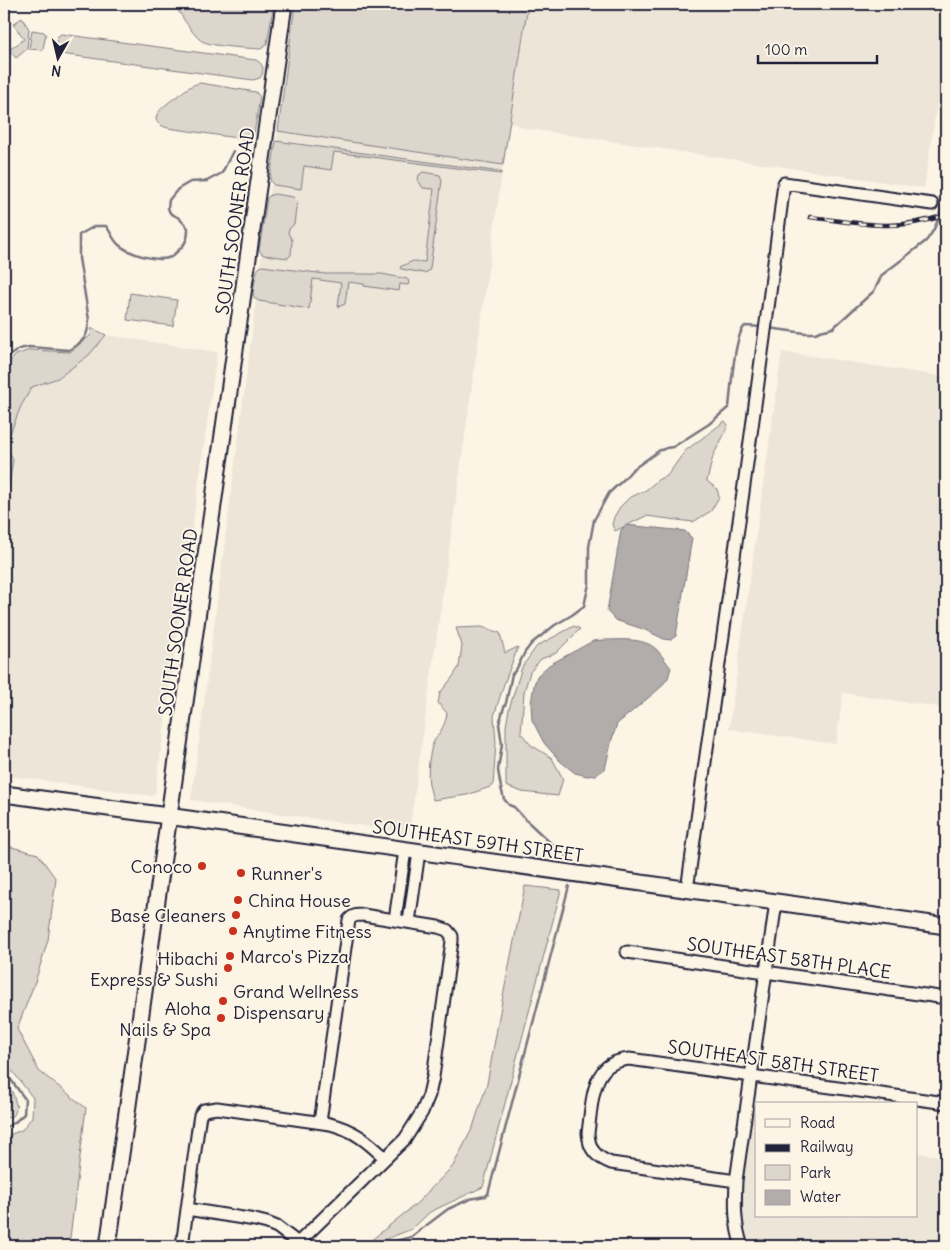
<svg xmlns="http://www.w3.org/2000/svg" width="950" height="1250" viewBox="0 0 950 1250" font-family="Delius,sans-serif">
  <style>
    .built { fill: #ece5d8 }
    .green { fill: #dcd6cc; stroke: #7f7c84 }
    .water { fill: #b2adab; stroke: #78757e }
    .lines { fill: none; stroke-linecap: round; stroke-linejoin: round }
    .stream { stroke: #78757e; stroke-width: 2.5 }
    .minor-casing { stroke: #22223b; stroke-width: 15 }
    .major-casing { stroke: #22223b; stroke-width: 19 }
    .minor { stroke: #fcf5e5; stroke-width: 11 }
    .major { stroke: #fcf5e5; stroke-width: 15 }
    .rail-casing { stroke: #22223b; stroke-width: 4.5 }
    .rail { stroke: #fcf5e5; stroke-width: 2.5; stroke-dasharray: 8; stroke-linecap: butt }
    .poi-dot { fill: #c8321e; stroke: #fcf5e5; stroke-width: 2 }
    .labels { text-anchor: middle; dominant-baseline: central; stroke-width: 4; stroke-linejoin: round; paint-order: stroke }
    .street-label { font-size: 18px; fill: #22223b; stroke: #fcf5e5 }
    .poi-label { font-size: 18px; fill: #22223b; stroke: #fcf5e5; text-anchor: start }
  </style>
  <rect width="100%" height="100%" fill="#fcf5e5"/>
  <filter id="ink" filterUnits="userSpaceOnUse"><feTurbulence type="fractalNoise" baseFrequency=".02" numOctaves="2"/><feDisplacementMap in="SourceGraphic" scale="10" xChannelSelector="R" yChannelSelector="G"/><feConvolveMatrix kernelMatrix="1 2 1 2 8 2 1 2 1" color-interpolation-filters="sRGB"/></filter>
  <g filter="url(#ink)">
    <path class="built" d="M 528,4 L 946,4 L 946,45 L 924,188 L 523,128 L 510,122 Z
      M 278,131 L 503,165 L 409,833 L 191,800 L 200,734 Z
      M 106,335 L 217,352 L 155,793 L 152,796 L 4,775 L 4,516 L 13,460 L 6,444 L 21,406 L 32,387 L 59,378 L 89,355 Z
      M 782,352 L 811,356 L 946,377 L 946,708 L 843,693 L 836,744 L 729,729 Z
      M 749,1129 L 756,1130 L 756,1216 L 916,1216 L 916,1153 L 946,1157 L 946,1246 L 749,1246 L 742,1221 L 741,1203 L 741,1184 Z"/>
    <path class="green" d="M 174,4 L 271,4 L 273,9 L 267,44 L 261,49 C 247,48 213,47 202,41 C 194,37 180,13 174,4 Z
      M 295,4 L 528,4 L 503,165 L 278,131 Z
      M 22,18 L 29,29 L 27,49 L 16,58 L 9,50 L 24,39 L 13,24 Z
      M 32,30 L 44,32 L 46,34 L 43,49 L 42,50 L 29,49 Z
      M 61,34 L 256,60 C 264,64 265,71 260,78 L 253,80 L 61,54 C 52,50 56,45 57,37 Z
      M 200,83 L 256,92 L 260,97 L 254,134 L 249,139 L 244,139 L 168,128 C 142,121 165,105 176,97 C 184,91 190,85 200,83 Z
      M 276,141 L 501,172 L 501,174 L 334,152 L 331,170 L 304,166 L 301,189 L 274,185 L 271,182 L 270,178 Z
      M 423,172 L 440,175 L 442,180 L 430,268 L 429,271 L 424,273 L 401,269 L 400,267 L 413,261 L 425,262 L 434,189 L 423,188 L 418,180 L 419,175 Z
      M 274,194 L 293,197 L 297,201 L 294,224 L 289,229 L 288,233 L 292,240 L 291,255 L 288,258 L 264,255 L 262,254 L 259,250 L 267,198 L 269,196 Z
      M 262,266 L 326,274 L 382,274 L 407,279 L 409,281 L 408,285 L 400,284 L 399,291 L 364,286 L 364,284 L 348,282 L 345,304 L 338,307 L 341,283 L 313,279 L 309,309 L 259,301 C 256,299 254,299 253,295 C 253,291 256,271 258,269 C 259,267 261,267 262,266 Z
      M 130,293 L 177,300 L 173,326 L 127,320 Z
      M 92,328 L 106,335 L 89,355 L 58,378 L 32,387 L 21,406 L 6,444 L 13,460 L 4,516 L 4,367 L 16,355 L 29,350 L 70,352 L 91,335 Z
      M 725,421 L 728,425 L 725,433 L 713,456 L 707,481 L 717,489 L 719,497 L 711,511 L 693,522 L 646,516 L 615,531 L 612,525 L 614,517 L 620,507 L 629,498 L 646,490 L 659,479 L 667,476 L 685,451 Z
      M 574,626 L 580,629 L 556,653 L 541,659 L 530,672 L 524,692 L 521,733 L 531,745 L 552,758 L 563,779 L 558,796 L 522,792 L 506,786 L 506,726 L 509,709 L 522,667 L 537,646 Z
      M 482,627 L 500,633 L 505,653 L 518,647 L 504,684 L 494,716 L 496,743 L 493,786 L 467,795 L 433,800 C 432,795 430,790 429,785 C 427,773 429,752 434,741 C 440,732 446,724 447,713 L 438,703 L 440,693 L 452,678 L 459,667 L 462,645 L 456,628 Z
      M 4,845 L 38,854 L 56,879 L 48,940 L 36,979 L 17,1029 L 39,1071 L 86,1108 L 69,1246 L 4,1246 L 4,1137 L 22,1130 L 32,1117 L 33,1098 L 7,1064 L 4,1063 Z
      M 525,886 L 561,890 L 483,1187 L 430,1212 L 412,1229 L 376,1243 L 375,1246 L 364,1246 L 416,1204 L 453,1166 L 473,1127 L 487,1084 L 502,1001 Z
      M 4,1083 L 12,1091 L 17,1107 L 14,1115 L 4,1119 Z"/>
    <path class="water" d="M 626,525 L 685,531 L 692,538 L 676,636 L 670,640 L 664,639 L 643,629 L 615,620 L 607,611 L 621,530 Z
      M 603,640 C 620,640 643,637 656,649 C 662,655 666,662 671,668 L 668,678 L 660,688 L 617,724 L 612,739 L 605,769 L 596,775 L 587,776 L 575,773 L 560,761 L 544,743 L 532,720 L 531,703 L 534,685 L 537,676 L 549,665 L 593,641 Z"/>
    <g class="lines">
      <path class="stream" d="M 768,328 L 805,333 L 816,333 L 820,331 L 833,328 L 874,291 L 882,275 L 926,241 C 940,225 942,204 946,184
        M 4,360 L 19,349 L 29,347 L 69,350 C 84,341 88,337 89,320 L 79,258 L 79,235 L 95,226 L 106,226 C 111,232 113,240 119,245 C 130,254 158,263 171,257 C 174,255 177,251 180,249 C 187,242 188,237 188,228 L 179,218 L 170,213 L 168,208 L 169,200 L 178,189 L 190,182 L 207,181 L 222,173 L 233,151
        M 572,860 L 561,851 L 557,849 L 527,821 L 514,807 L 509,805 L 504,799 L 501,788 L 498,770 L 502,744 L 499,724 L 504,707 L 506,703 L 512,674 L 516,670 L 525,652 L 532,643 L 555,625 L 572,615 L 584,606 L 589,584 L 589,547 L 594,520 L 609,493 L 623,480 L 632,470 L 660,450 L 662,450 L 666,448 L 673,447 L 709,424 L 729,407 C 731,391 734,335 745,326 L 763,327
        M 4,1073 L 6,1073 L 25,1099 L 24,1114 L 14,1123 L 4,1128
        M 385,1246 L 388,1243 L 411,1237 L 448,1209 L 470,1199 L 485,1196 L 488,1194 L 569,886"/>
      <defs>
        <path id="minor" d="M 687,890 C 720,654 755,419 784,183 L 932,204
          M 395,920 L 405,850
          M 409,922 L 419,852
          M 627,952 L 946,998
          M 736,1181 L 611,1163 C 596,1157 589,1150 588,1133 C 591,1113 591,1081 607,1067 C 613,1062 621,1060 629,1059 L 946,1103
          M 187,1209 L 255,1220 L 267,1223 L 277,1227 L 298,1243
          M 182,1246 L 199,1121 L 200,1115 L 204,1110 L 217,1108 L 330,1124 C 354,1130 367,1141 385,1158
          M 296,1246 L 298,1243 L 405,1139 L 422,1112 L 429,1095 L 433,1077 L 452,941 L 452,936 L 447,930 L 438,927 L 363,915 C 357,915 353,915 349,920 L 320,1122
          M 742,1246 C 734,1224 735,1203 736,1181 L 776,902"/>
        <path id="major" d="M 4,794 L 153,814 L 946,926
          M 108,1246 L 284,4"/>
      </defs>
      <use href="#minor" class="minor-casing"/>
      <use href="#major" class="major-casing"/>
      <use href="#minor" class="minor"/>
      <use href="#major" class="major"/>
      <defs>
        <path id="rail" d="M 810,217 C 836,220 862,225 888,225 C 908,225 927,221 946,215"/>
      </defs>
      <use href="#rail" class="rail-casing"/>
      <use href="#rail" class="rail"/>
    </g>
  </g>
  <g class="poi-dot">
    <circle cx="202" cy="866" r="5"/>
    <circle cx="241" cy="873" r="5"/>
    <circle cx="238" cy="900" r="5"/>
    <circle cx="236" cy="915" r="5"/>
    <circle cx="233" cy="931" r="5"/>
    <circle cx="230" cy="956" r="5"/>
    <circle cx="228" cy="968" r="5"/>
    <circle cx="223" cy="1001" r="5"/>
    <circle cx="221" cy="1018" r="5"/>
  </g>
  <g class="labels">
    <g class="street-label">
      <text transform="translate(235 221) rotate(-82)">SOUTH SOONER ROAD</text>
      <text transform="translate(178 622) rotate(-82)">SOUTH SOONER ROAD</text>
      <text transform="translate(478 841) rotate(8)">SOUTHEAST 59TH STREET</text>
      <text transform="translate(789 958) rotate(8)">SOUTHEAST 58TH PLACE</text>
      <text transform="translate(773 1061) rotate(8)">SOUTHEAST 58TH STREET</text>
    </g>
    <g class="poi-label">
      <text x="192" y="866" text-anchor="end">Conoco</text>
      <text x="251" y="873">Runner's</text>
      <text x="248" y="900">China House</text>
      <text x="226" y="915" text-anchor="end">Base Cleaners</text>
      <text x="243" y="931">Anytime Fitness</text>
      <text x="240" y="956">Marco's Pizza</text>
      <text x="218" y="958" text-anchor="end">Hibachi<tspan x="218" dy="21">Express &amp; Sushi</tspan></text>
      <text x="233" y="991">Grand Wellness<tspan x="233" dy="21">Dispensary</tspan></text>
      <text x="211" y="1008" text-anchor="end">Aloha<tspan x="211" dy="21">Nails &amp; Spa</tspan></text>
    </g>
  </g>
  <rect width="950" height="1250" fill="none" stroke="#fcf5e5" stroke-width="20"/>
  <rect x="10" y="10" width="930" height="1230" fill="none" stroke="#22223b" stroke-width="2" filter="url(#ink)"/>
  <rect x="755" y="1102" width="162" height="115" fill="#fcf5e5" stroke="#a5a1a1"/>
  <rect x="765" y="1119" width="25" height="8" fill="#fcf5e5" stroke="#a5a1a1"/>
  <text x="800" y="1128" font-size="15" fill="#22223b">Road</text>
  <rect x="765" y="1144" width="25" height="8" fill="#22223b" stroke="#a5a1a1"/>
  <text x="800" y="1152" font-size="15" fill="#22223b">Railway</text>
  <rect x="765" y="1165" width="25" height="15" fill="#dcd6cc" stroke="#a5a1a1"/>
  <text x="800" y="1178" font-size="15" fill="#22223b">Park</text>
  <rect x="765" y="1190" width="25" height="15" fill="#b2adab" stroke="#a5a1a1"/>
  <text x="800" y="1202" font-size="15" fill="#22223b">Water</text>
  <g transform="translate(58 58) rotate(188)" stroke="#fcf5e5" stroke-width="4" paint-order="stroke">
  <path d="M0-4L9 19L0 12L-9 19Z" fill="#22223b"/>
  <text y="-8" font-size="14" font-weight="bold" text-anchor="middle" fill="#22223b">N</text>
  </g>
  <path d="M758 55v8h119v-8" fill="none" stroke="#22223b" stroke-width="2.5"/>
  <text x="765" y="55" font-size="15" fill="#22223b" stroke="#fcf5e5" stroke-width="4" paint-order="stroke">100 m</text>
</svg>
